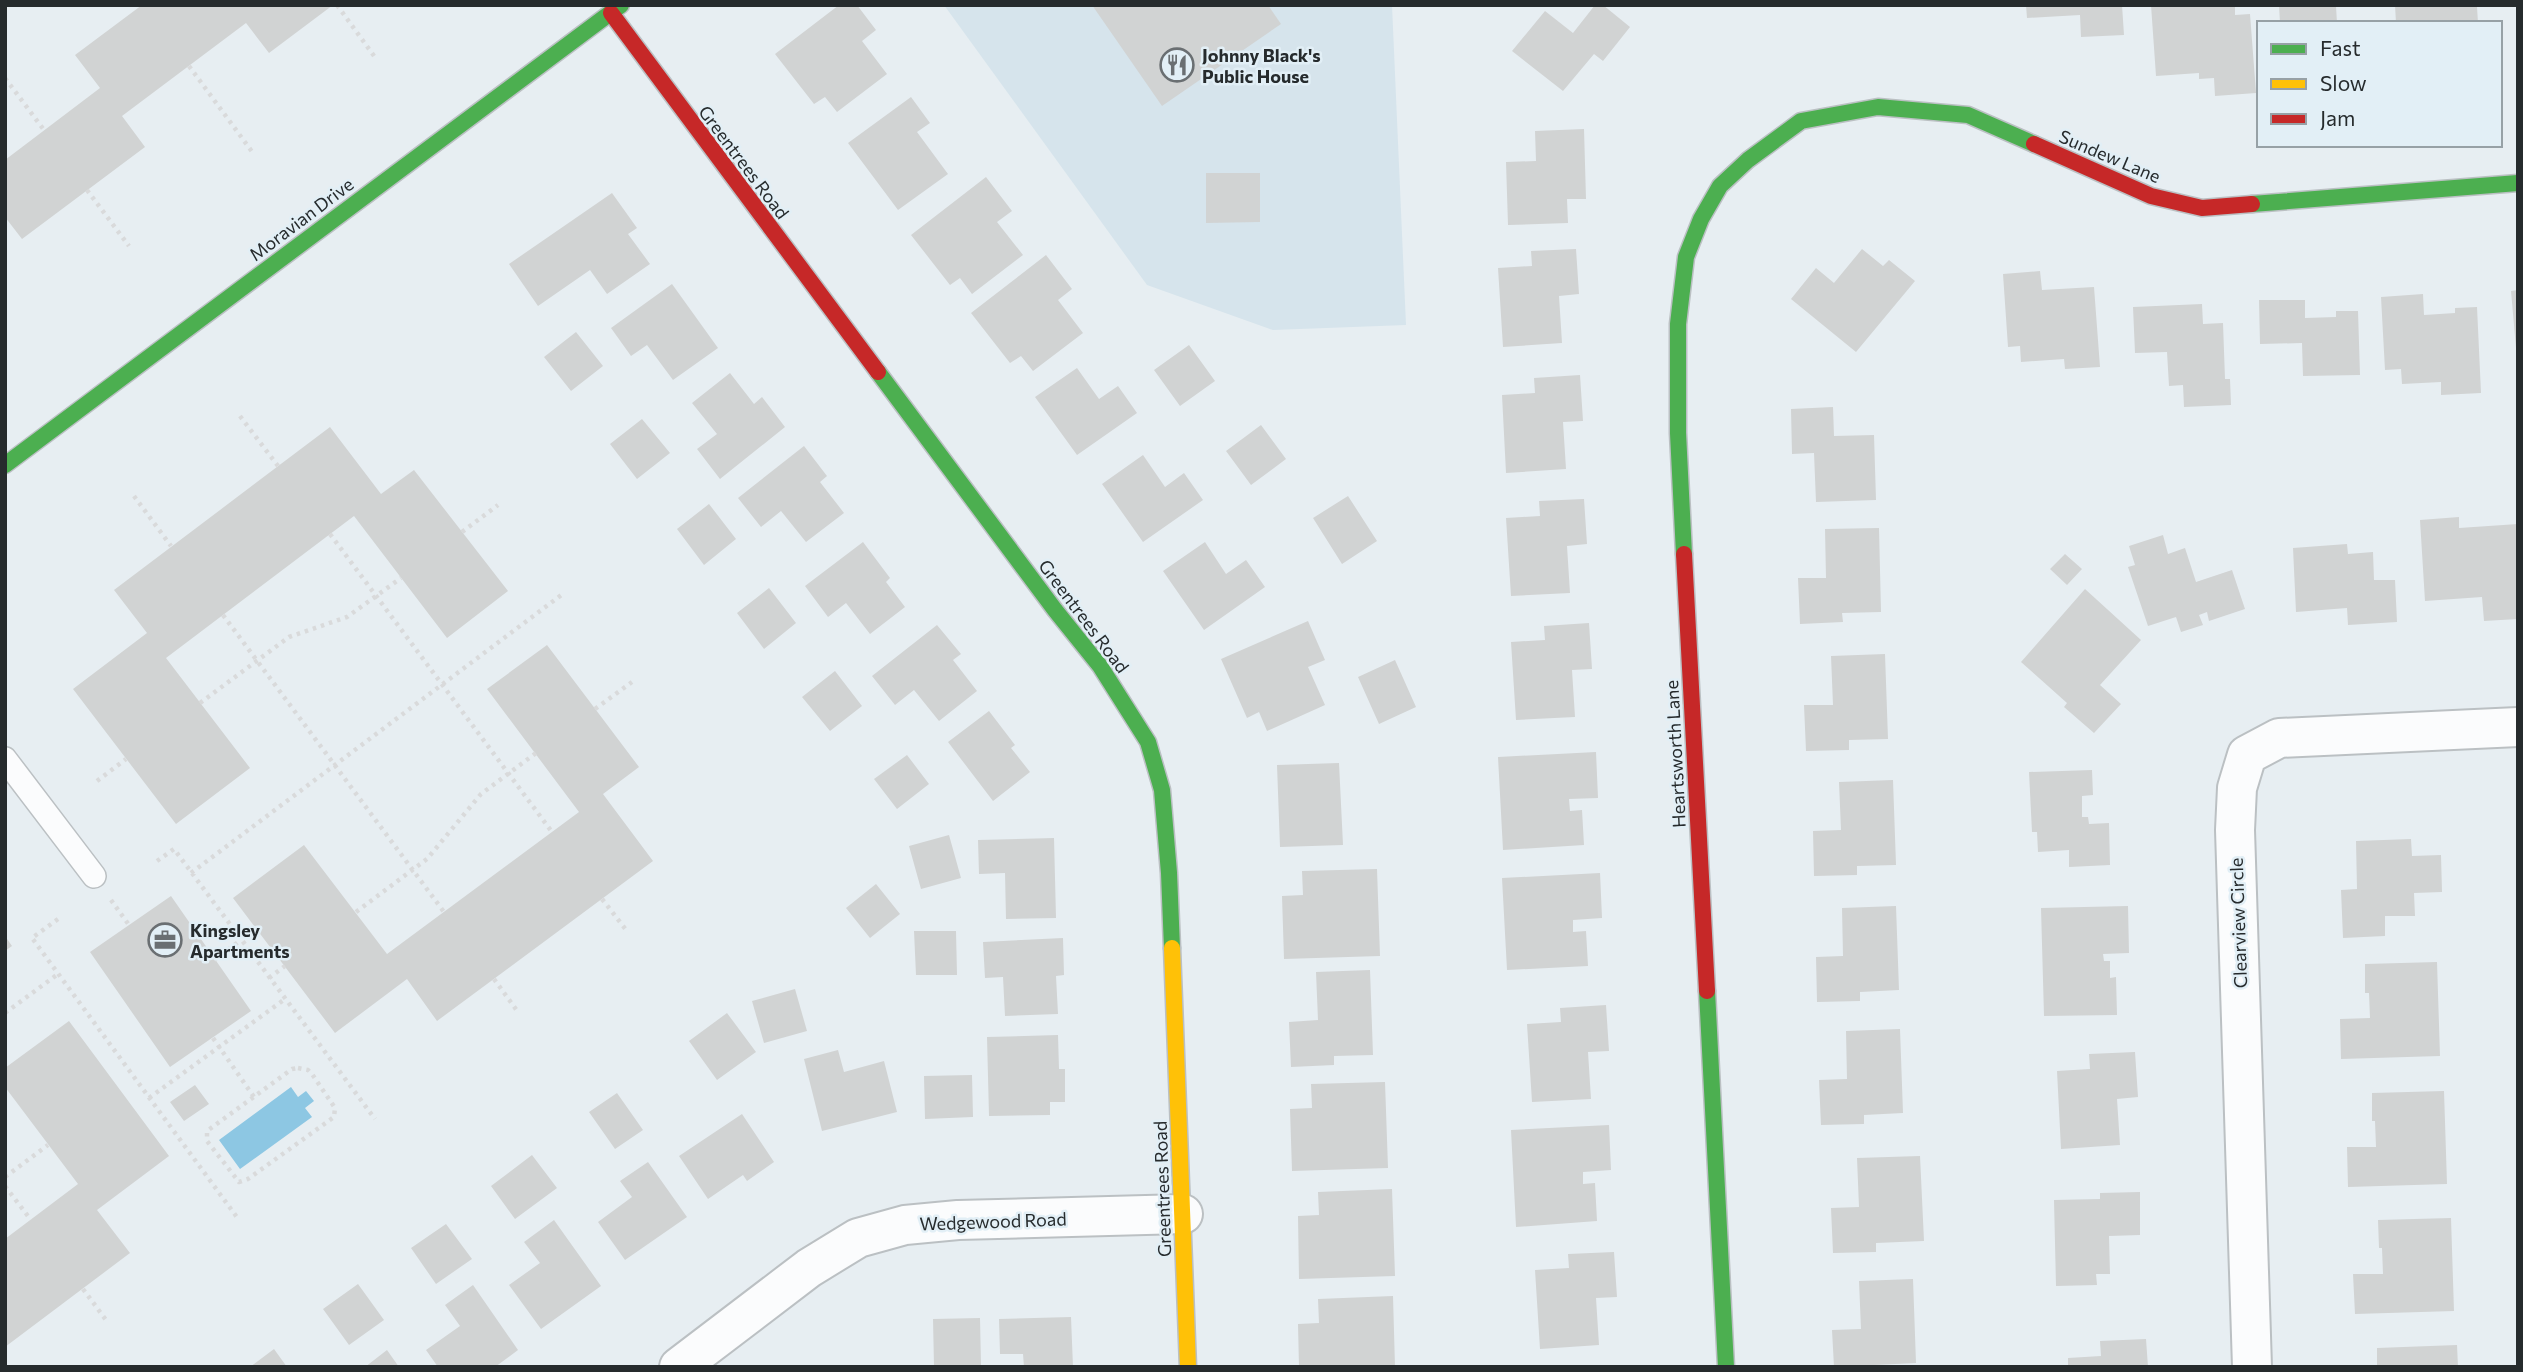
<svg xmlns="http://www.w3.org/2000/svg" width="2523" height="1372" viewBox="0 0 2523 1372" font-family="Commissioner,sans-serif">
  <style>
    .built { fill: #d6e4ec }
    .water { fill: #8dc7e3 }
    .building { fill: #d1d3d3 }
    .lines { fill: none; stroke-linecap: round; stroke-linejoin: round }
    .lane-casing { stroke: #bbc0c3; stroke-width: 26 }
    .street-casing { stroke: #bbc0c3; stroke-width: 42 }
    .fast-casing { stroke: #bbc0c3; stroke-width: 19 }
    .slow-casing { stroke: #bbc0c3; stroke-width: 19 }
    .jam-casing { stroke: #bbc0c3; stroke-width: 19 }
    .path { stroke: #d9dadb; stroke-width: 4.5; stroke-dasharray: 3.5 5; stroke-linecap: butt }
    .lane { stroke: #fbfcfd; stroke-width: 23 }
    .street { stroke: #fbfcfd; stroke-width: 38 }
    .fast { stroke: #4caf50; stroke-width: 16 }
    .slow { stroke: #ffc107; stroke-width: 16 }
    .jam { stroke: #c62828; stroke-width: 16 }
    .labels { text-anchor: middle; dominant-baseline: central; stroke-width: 5; stroke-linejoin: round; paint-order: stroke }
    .poi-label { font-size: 18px; font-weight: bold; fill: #262b2d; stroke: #e2eff6; text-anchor: start }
    .street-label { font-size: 18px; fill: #262b2d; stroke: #e2eff6 }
  </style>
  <rect width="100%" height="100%" fill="#e7eef2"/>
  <path class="built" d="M 944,5 L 1392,5 L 1406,325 L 1273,330 L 1147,285 Z"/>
  <path class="water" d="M 291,1087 L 298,1097 L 306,1091 L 314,1101 L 305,1108 L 312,1117 L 240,1169 L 219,1140 Z"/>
  <path class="building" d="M 142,5 L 333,5 L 269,53 L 246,23 L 122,116 L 145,147 L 22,239 L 5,217 L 5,160 L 100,88 L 75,55 Z
    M 839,5 L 857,5 L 876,30 L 862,41 L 887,74 L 837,112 L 825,97 L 814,104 L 775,54 Z
    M 1092,5 L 1268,5 L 1281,24 L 1162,106 Z
    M 1595,5 L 1603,5 L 1630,27 L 1603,61 L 1594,54 L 1563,91 L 1512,51 L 1545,11 L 1573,33 Z
    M 2026,5 L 2122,5 L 2124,35 L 2081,37 L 2080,15 L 2027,18 Z
    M 2151,5 L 2235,5 L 2235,15 L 2250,14 L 2256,93 L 2215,96 L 2214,78 L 2199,79 L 2199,73 L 2156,76 Z
    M 2279,5 L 2336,6 L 2337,23 L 2280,23 Z
    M 2395,5 L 2477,7 L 2478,23 L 2396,23 Z
    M 911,97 L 930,123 L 917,132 L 948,174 L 898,210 L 848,143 Z
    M 1584,129 L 1586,199 L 1567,199 L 1568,223 L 1508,225 L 1506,162 L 1536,161 L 1535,131 Z
    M 1206,173 L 1260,173 L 1260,222 L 1206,223 Z
    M 986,177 L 1012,211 L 997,222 L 1023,255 L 972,294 L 960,278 L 950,285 L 911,235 Z
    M 612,193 L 637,228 L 628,234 L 650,264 L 607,294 L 590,270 L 538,306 L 509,264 Z
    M 1576,249 L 1579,294 L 1559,296 L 1562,343 L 1503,347 L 1498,268 L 1532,266 L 1531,251 Z
    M 1862,249 L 1883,266 L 1889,260 L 1915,281 L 1856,352 L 1791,299 L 1816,268 L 1834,283 Z
    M 1046,255 L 1072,289 L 1058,300 L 1083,333 L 1033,371 L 1021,356 L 1010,363 L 971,313 Z
    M 2040,271 L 2042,290 L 2094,287 L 2100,367 L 2065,369 L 2064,359 L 2021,362 L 2020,346 L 2008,347 L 2003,274 Z
    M 672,284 L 718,348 L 673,380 L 647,345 L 631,356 L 611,328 Z
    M 2518,290 L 2518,348 L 2516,348 L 2511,291 Z
    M 2423,294 L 2424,315 L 2455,313 L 2455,308 L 2477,307 L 2481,393 L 2441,395 L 2441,382 L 2402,384 L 2401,369 L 2385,370 L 2381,297 Z
    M 2259,300 L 2305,300 L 2305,318 L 2336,317 L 2336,311 L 2358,311 L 2360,375 L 2303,376 L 2302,343 L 2260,344 Z
    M 2202,304 L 2203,324 L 2223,323 L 2225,379 L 2230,379 L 2231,405 L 2184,407 L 2183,385 L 2169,386 L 2167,352 L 2135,353 L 2133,307 Z
    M 576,332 L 603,366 L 571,391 L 544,357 Z
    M 1189,345 L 1215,381 L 1180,406 L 1154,370 Z
    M 1077,368 L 1099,399 L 1118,386 L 1137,413 L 1077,455 L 1035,397 Z
    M 730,373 L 754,404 L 762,397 L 785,427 L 720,479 L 697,449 L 717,434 L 692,403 Z
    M 1580,375 L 1583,421 L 1563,422 L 1566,469 L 1506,473 L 1502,395 L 1535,393 L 1534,378 Z
    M 1833,407 L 1834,436 L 1874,435 L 1876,500 L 1816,502 L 1814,453 L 1792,454 L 1791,409 Z
    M 642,419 L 670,453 L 637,479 L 610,444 Z
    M 1261,425 L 1286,459 L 1251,485 L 1226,451 Z
    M 330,427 L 381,494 L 414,470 L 508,591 L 447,638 L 354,516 L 166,658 L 250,768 L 176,824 L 73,689 L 147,633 L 114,590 Z
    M 804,446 L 827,476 L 820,482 L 844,513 L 806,542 L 781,511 L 761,527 L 738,498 Z
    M 1143,455 L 1165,487 L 1184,473 L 1203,500 L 1143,542 L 1102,484 Z
    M 1348,496 L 1377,541 L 1342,564 L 1313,518 Z
    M 1584,499 L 1587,544 L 1567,546 L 1570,593 L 1511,596 L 1506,518 L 1540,516 L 1539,501 Z
    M 709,504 L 736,539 L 704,565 L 677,529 Z
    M 2459,517 L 2459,528 L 2518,524 L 2518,619 L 2484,621 L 2482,597 L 2425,601 L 2420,520 Z
    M 1879,528 L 1881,612 L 1842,613 L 1843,622 L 1800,624 L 1798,578 L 1826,578 L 1825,529 Z
    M 2163,535 L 2168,554 L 2185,548 L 2196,582 L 2232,570 L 2245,609 L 2209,621 L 2207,612 L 2199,615 L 2203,625 L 2181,632 L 2176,617 L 2148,626 L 2128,567 L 2135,565 L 2129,546 Z
    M 863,542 L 890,578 L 886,582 L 905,607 L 870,634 L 846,603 L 828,617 L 805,586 Z
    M 1205,542 L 1226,574 L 1246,560 L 1265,587 L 1204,630 L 1163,571 Z
    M 2347,544 L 2348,554 L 2373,552 L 2374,580 L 2395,580 L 2397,622 L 2348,625 L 2347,608 L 2296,612 L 2293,548 Z
    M 2065,554 L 2082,569 L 2067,585 L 2050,569 Z
    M 769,588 L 796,623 L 764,649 L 737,613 Z
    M 2085,589 L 2141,640 L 2100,685 L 2121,704 L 2094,733 L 2064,707 L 2067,703 L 2021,662 Z
    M 1308,621 L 1325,660 L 1308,667 L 1325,705 L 1267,731 L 1259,712 L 1247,718 L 1221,659 Z
    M 1589,623 L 1592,669 L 1572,670 L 1575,717 L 1516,720 L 1511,642 L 1545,640 L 1544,626 Z
    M 937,625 L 961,654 L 953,660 L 977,691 L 939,721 L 914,690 L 895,705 L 872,676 Z
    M 547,645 L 639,767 L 603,794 L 653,861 L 437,1021 L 407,979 L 335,1033 L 233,898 L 304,845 L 387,954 L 579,812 L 487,689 Z
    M 1885,654 L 1888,739 L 1849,740 L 1849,750 L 1806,751 L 1804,705 L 1833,705 L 1831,656 Z
    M 1395,660 L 1416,707 L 1379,724 L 1358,677 Z
    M 835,671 L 862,706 L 830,731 L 802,697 Z
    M 989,711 L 1015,745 L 1011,748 L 1030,772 L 993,801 L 948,742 Z
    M 1596,752 L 1598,798 L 1569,799 L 1570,811 L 1582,810 L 1584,845 L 1503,850 L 1498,757 Z
    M 907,755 L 929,784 L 897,809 L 874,779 Z
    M 1339,763 L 1343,845 L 1280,847 L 1277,765 Z
    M 2092,770 L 2093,795 L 2082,796 L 2082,817 L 2088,817 L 2089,824 L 2109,823 L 2110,865 L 2069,867 L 2069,850 L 2038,852 L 2037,832 L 2032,832 L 2029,772 Z
    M 1893,780 L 1896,865 L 1857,866 L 1857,875 L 1814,876 L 1813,831 L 1841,830 L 1839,782 Z
    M 949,835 L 961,878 L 921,889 L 909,846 Z
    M 1054,838 L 1056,918 L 1006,919 L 1005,873 L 979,874 L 978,840 Z
    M 2411,839 L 2412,856 L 2441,855 L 2442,892 L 2414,893 L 2415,916 L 2385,916 L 2385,936 L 2343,938 L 2341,890 L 2357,889 L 2356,841 Z
    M 1377,869 L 1380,956 L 1284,959 L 1282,896 L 1303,895 L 1302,871 Z
    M 1600,873 L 1602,918 L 1573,920 L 1573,932 L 1586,931 L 1588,966 L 1507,970 L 1502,878 Z
    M 876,884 L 900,914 L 870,938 L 846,908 Z
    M 171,896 L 251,1011 L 170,1067 L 90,952 Z
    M 1896,906 L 1899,990 L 1860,992 L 1860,1001 L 1817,1002 L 1816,957 L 1843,956 L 1842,908 Z
    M 2128,906 L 2129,953 L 2103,954 L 2104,961 L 2110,961 L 2110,978 L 2116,977 L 2117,1015 L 2044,1016 L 2041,908 Z
    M 914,931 L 956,931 L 957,975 L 916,975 Z
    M 5,936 L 12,946 L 5,951 Z
    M 1063,938 L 1064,975 L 1056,976 L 1058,1014 L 1005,1016 L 1003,977 L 985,978 L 983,942 Z
    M 2437,962 L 2440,1056 L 2341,1059 L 2340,1019 L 2370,1018 L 2369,993 L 2365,993 L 2365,964 Z
    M 1370,970 L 1373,1055 L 1334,1056 L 1334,1065 L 1291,1067 L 1289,1022 L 1318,1020 L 1316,972 Z
    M 795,989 L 807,1031 L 764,1043 L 752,1001 Z
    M 1606,1005 L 1609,1051 L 1588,1052 L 1591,1099 L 1532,1102 L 1527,1024 L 1561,1022 L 1560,1008 Z
    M 727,1013 L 756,1052 L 717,1080 L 689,1041 Z
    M 69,1021 L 169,1156 L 97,1210 L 130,1253 L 5,1347 L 5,1239 L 78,1184 L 5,1087 L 5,1068 Z
    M 1900,1029 L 1903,1113 L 1864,1115 L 1864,1124 L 1821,1125 L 1819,1080 L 1847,1079 L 1846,1031 Z
    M 1058,1035 L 1059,1069 L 1065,1069 L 1065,1102 L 1050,1102 L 1050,1115 L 989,1116 L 987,1037 Z
    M 838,1050 L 844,1072 L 884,1061 L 897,1112 L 822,1131 L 804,1059 Z
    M 2135,1052 L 2138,1097 L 2117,1099 L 2120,1145 L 2061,1149 L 2057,1071 L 2090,1069 L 2089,1054 Z
    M 972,1075 L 973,1117 L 925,1119 L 924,1076 Z
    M 1385,1082 L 1388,1168 L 1292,1171 L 1290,1109 L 1312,1108 L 1311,1084 Z
    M 195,1085 L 209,1104 L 184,1121 L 170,1102 Z
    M 2444,1091 L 2447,1184 L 2348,1187 L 2347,1147 L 2376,1147 L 2375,1121 L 2372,1121 L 2372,1093 Z
    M 617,1093 L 643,1130 L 615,1149 L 589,1112 Z
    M 742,1114 L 774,1162 L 747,1181 L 743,1175 L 708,1199 L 679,1156 Z
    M 1609,1125 L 1611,1170 L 1583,1172 L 1583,1184 L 1595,1183 L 1597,1221 L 1516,1227 L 1511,1130 Z
    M 532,1155 L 557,1188 L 515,1219 L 491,1186 Z
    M 1920,1156 L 1924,1241 L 1876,1243 L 1876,1252 L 1833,1253 L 1831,1208 L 1859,1207 L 1857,1158 Z
    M 648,1162 L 687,1217 L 625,1260 L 598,1222 L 632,1197 L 620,1181 Z
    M 1392,1189 L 1395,1276 L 1299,1279 L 1298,1216 L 1319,1215 L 1318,1192 Z
    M 2140,1192 L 2140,1235 L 2109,1236 L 2110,1274 L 2096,1274 L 2097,1285 L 2056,1286 L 2054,1200 L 2100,1199 L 2100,1193 Z
    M 2451,1218 L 2454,1311 L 2355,1314 L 2353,1274 L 2383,1274 L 2382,1248 L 2379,1248 L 2378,1220 Z
    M 554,1220 L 601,1286 L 541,1329 L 509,1285 L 540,1263 L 524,1242 Z
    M 446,1224 L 472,1259 L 436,1284 L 411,1248 Z
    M 1614,1252 L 1617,1297 L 1596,1298 L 1599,1345 L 1540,1349 L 1535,1270 L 1569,1268 L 1568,1254 Z
    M 1913,1279 L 1916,1363 L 1834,1367 L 1832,1330 L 1861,1329 L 1859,1281 Z
    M 358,1284 L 384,1320 L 349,1345 L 323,1309 Z
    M 473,1285 L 518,1350 L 495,1367 L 438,1367 L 426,1350 L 460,1326 L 445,1305 Z
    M 1393,1296 L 1395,1367 L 1299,1367 L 1298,1324 L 1319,1323 L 1318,1299 Z
    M 1071,1317 L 1073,1367 L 1024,1367 L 1023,1354 L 1000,1354 L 999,1319 Z
    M 980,1318 L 981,1365 L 934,1366 L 933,1319 Z
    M 2146,1339 L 2148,1367 L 2068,1367 L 2068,1358 L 2101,1356 L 2100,1341 Z
    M 2457,1345 L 2458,1367 L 2377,1367 L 2377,1348 Z
    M 274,1349 L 287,1367 L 250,1367 Z
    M 387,1350 L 399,1367 L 365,1367 Z"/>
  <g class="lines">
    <defs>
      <path id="lane" d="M 5,759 L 94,876"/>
      <path id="street" d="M 679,1367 L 809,1268 L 858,1238 L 905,1225 L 958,1220 L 1183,1214
        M 2252,1367 L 2235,830 L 2237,788 L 2247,755 L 2279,738 L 2518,727"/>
      <path id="fast" d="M 2252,204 L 2518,183
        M 878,372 L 1055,610 L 1100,666 L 1148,742 L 1162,790 L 1169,873 L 1172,948
        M 5,465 L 621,5
        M 1684,554 L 1678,433 L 1678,324 L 1686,257 L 1701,219 L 1720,186 L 1748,160 L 1801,121 L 1878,107 L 1968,115 L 2034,144
        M 1707,991 L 1726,1367"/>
      <path id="slow" d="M 1172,948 L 1188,1367"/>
      <path id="jam" d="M 611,13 L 878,372
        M 2034,144 L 2151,196 L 2202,208 L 2252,204
        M 1684,554 L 1707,991"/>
    </defs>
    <use href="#lane" class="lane-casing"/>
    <use href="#street" class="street-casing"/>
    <use href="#fast" class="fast-casing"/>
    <use href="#slow" class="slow-casing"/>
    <use href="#jam" class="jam-casing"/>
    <path class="path" d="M 337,5 L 377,60
      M 189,66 L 253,153
      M 5,78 L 44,130
      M 87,190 L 129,246
      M 240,416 L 278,466
      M 134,496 L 171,546
      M 462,532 L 498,505
      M 330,534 L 552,832
      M 223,615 L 444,912
      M 200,703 L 289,637 L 347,617 L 401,578
      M 595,709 L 632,682
      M 97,781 L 126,759
      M 157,861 L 174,849 L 375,1119
      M 191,873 L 564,593
      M 602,899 L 627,931
      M 111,900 L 129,925
      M 356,912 L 427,859 L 481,794 L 536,753
      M 58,919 L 32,938 L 239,1220
      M 214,960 L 241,940
      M 269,978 L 285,966
      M 494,979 L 518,1012
      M 5,1013 L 58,974
      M 213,1038 L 254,1097
      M 298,1068 L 308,1070 L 312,1074 L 335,1108 L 334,1117 L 248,1179 L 239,1182 L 207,1141 L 207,1131 L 292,1069 Z
      M 149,1098 L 285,999
      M 5,1177 L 48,1145
      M 5,1186 L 31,1220
      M 83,1289 L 106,1320"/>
    <use href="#lane" class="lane"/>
    <use href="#street" class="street"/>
    <use href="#fast" class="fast"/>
    <use href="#slow" class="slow"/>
    <use href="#jam" class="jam"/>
  </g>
  <defs>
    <symbol id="restaurant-ring" viewBox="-11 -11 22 22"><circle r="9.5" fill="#e2eff6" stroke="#6a6f72" stroke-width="1.5"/><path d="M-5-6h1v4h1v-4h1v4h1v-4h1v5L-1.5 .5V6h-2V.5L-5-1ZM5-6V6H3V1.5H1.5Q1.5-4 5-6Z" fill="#6a6f72"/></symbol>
    <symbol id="office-ring" viewBox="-11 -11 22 22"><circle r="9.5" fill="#e2eff6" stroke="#6a6f72" stroke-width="1.5"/><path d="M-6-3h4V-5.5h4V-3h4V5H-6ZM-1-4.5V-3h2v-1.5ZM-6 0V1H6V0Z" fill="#6a6f72"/></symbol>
  </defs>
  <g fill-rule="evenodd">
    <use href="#restaurant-ring" x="1158" y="46" width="38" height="38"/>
    <use href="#office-ring" x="146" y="921" width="38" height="38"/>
  </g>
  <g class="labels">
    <g class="poi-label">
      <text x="1202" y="55">Johnny Black's<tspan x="1202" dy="21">Public House</tspan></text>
      <text x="190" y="930">Kingsley<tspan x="190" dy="21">Apartments</tspan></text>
    </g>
    <g class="street-label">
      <text transform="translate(2110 156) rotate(23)">Sundew Lane</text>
      <text transform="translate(744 162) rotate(53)">Greentrees Road</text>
      <text transform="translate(301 219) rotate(-37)">Moravian Drive</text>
      <text transform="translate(1084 616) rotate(53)">Greentrees Road</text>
      <text transform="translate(1675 754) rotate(-93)">Heartsworth Lane</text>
      <text transform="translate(2238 923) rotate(-92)">Clearview Circle</text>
      <text transform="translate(1162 1189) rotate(-92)">Greentrees Road</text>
      <text transform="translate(993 1221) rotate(-2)">Wedgewood Road</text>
    </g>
  </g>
  <rect width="2523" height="1372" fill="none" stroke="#262b2d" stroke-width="14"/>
  <rect x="2257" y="21" width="245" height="126" fill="#e2eff6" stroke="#97a1a6" stroke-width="2"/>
  <rect x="2271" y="44" width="35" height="10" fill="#4caf50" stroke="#97a1a6" stroke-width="2"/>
  <text x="2320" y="56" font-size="21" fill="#262b2d">Fast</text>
  <rect x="2271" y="79" width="35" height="10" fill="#ffc107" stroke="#97a1a6" stroke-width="2"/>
  <text x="2320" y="91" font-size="21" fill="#262b2d">Slow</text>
  <rect x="2271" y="114" width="35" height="10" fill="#c62828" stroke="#97a1a6" stroke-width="2"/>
  <text x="2320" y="126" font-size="21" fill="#262b2d">Jam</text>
</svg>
